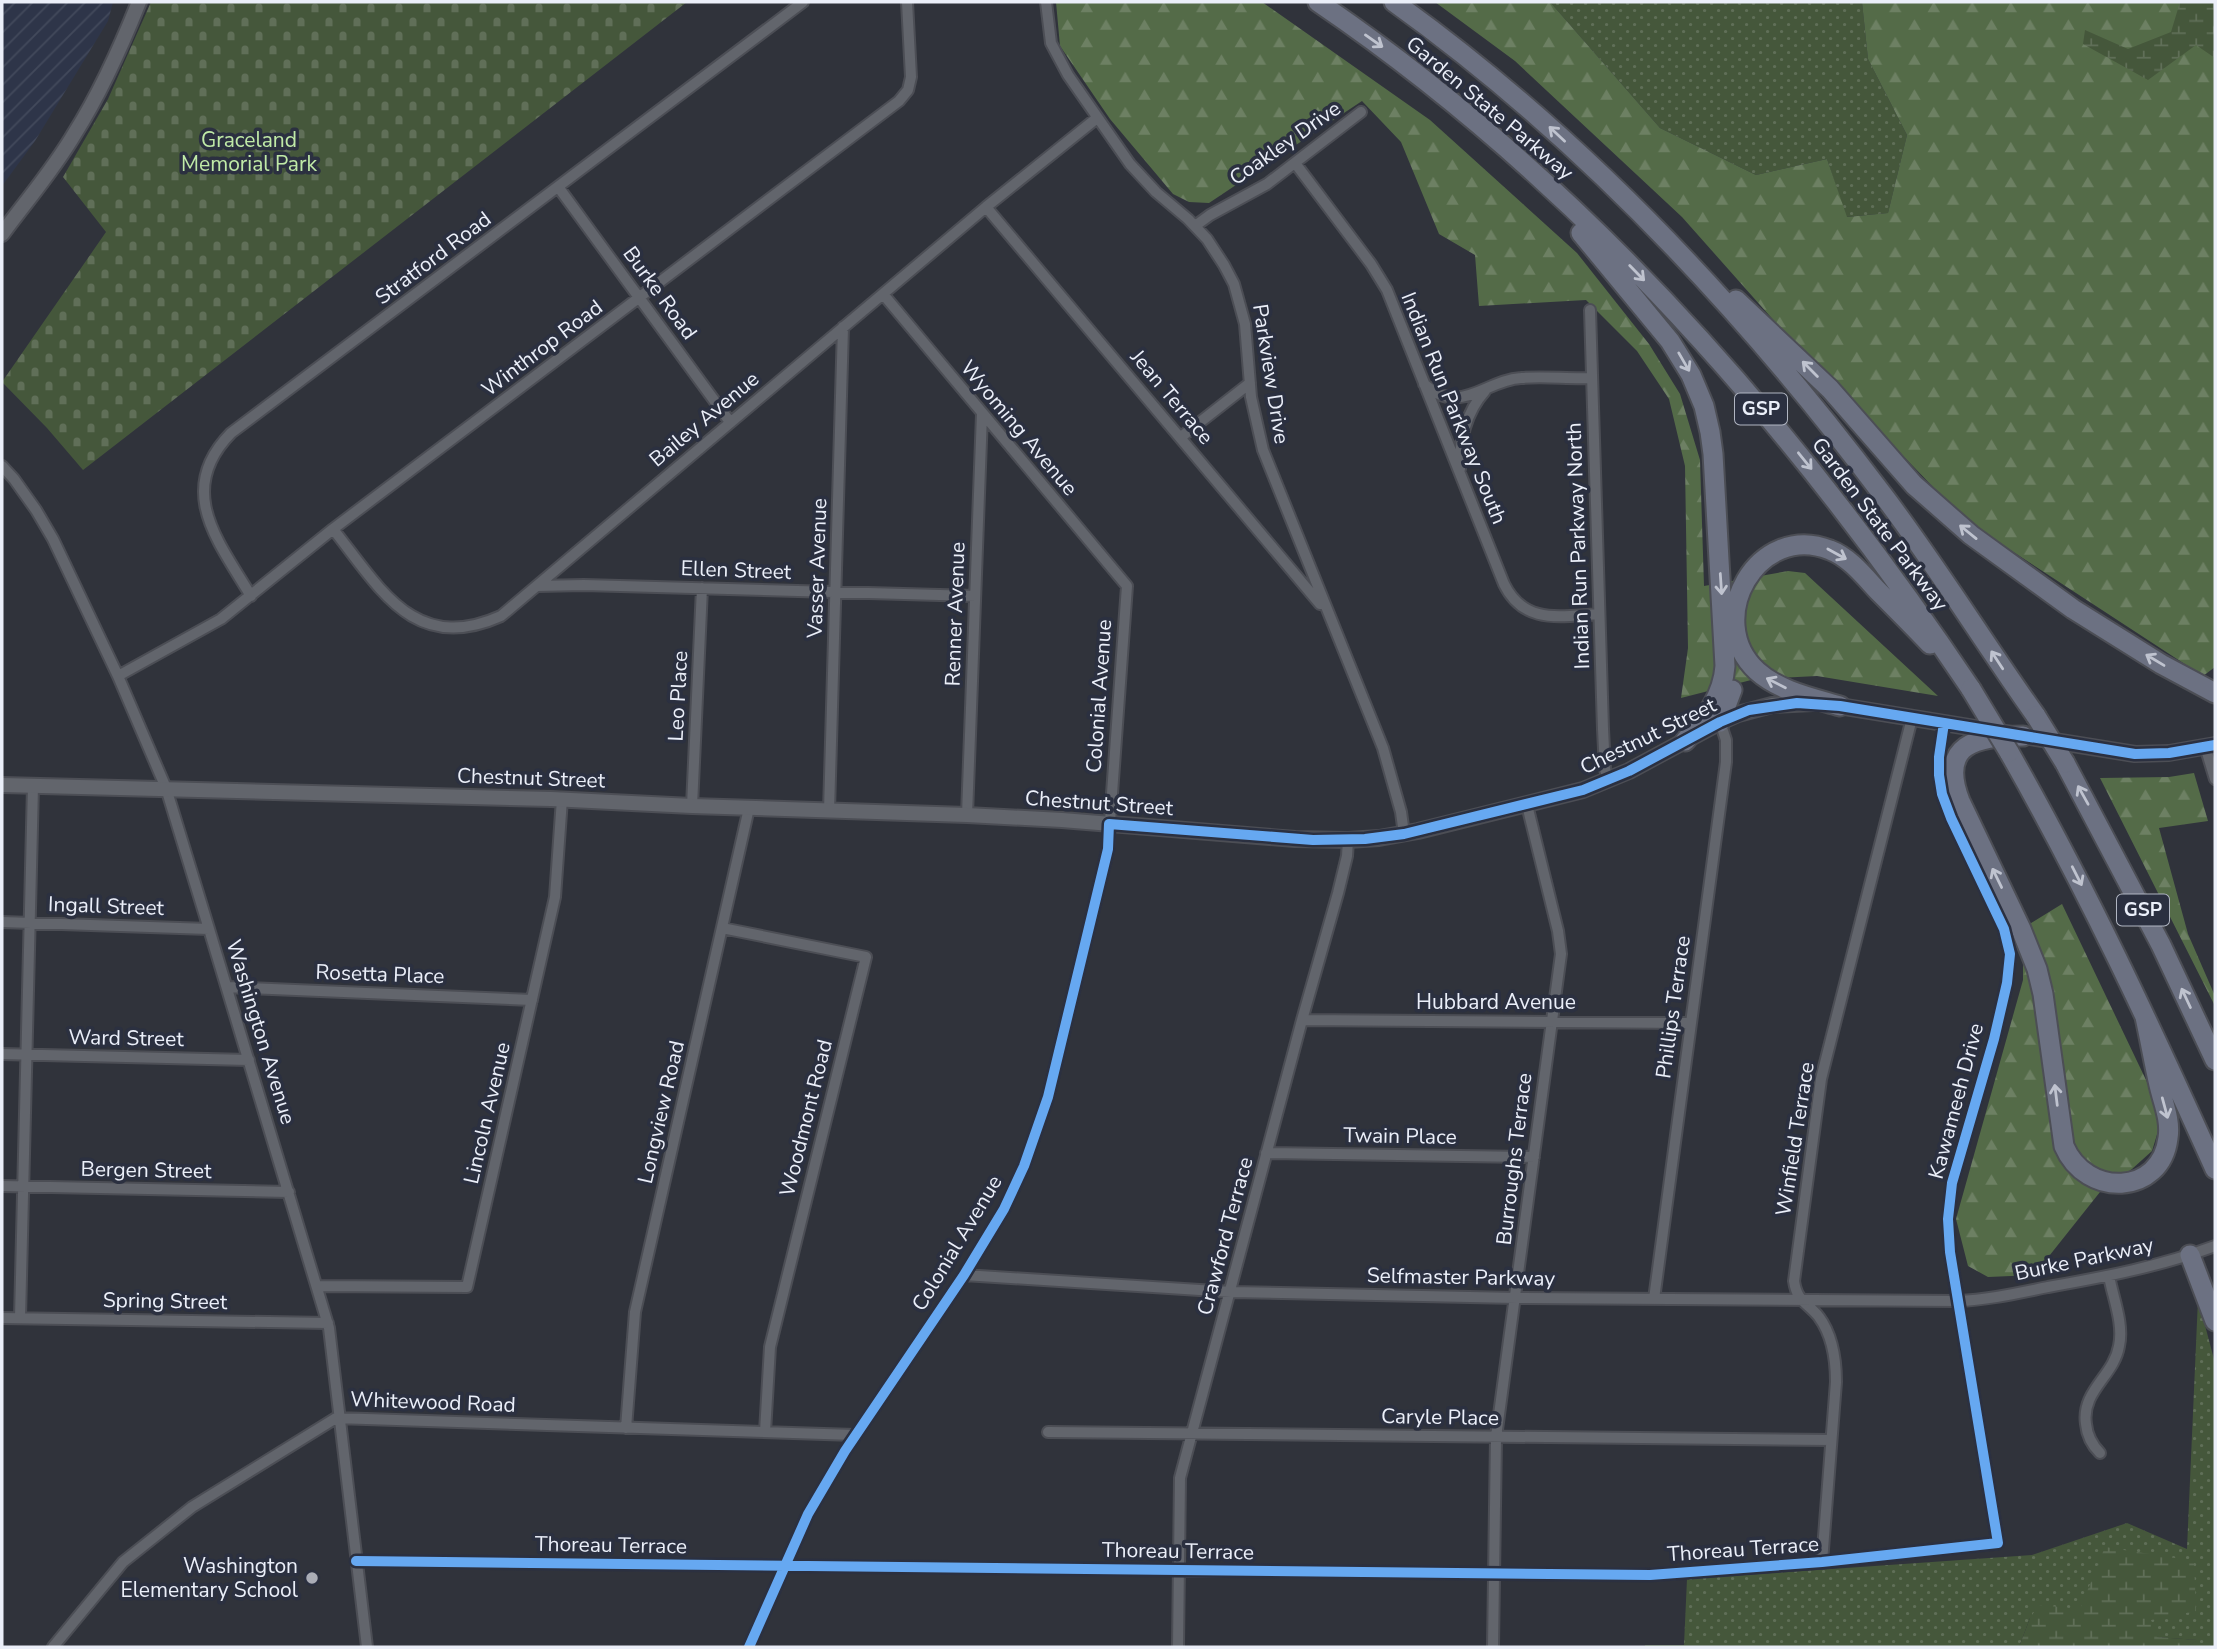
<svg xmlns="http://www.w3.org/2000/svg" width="2217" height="1649" viewBox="0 0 2217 1649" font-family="'Nunito Sans',sans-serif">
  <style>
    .industrial { fill: url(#industrial-furrows) }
    .grass { fill: url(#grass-dots) }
    .forest { fill: url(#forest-firs) }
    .wetland { fill: url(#wetland-marsh) }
    .cemetery { fill: url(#cemetery-stones) }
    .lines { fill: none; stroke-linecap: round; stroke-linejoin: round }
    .street-casing { stroke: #4c4e55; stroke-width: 14 }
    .secondary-casing { stroke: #4c4e55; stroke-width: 18 }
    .highway-casing { stroke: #4c4e55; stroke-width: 23 }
    .street { stroke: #62656c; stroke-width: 10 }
    .secondary { stroke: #62656c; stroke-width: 14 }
    .highway { stroke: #6c7182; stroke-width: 19 }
    .highway-bridge-casing { stroke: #4c4e55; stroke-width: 23; stroke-linecap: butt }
    .highway-bridge { stroke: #6c7182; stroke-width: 19 }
    .cycleway-casing { stroke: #2b3040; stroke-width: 15 }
    .cycleway { stroke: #66a8f1; stroke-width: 10 }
    .oneway { stroke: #bfc3cf }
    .poi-dot { fill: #aaadb6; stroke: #2b3040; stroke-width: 2.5 }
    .labels { text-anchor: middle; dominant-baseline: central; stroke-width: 7; stroke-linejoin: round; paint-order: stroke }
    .shield { fill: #2b3040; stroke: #b1b6c2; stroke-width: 2 }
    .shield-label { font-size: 19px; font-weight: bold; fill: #ebeff9 }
    .street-label { font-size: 21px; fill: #ebeff9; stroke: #2b3040 }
    .park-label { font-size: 21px; fill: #c0eaa7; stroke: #2b3040 }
    .poi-label { font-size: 21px; fill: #ebeff9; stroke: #2b3040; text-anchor: end }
  </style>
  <defs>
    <pattern id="industrial-furrows" width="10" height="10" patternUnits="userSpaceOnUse" patternTransform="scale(1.75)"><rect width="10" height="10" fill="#2e3549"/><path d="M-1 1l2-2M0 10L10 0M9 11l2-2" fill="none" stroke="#42495b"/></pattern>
    <pattern id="grass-dots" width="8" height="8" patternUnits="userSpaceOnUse" patternTransform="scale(1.75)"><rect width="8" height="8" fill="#45573b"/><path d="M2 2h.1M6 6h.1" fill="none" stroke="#606f58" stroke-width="1.8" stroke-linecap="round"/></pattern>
    <pattern id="forest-firs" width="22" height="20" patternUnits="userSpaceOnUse" patternTransform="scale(1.75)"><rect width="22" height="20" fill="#546b48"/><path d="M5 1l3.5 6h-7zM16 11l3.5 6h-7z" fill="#6d8063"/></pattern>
    <pattern id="wetland-marsh" width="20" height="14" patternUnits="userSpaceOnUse" patternTransform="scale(1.75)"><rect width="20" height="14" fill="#45573b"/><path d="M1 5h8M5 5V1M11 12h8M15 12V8" fill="none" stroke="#606f58"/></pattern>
    <pattern id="cemetery-stones" width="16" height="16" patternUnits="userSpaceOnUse" patternTransform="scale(1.75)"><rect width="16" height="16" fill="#45573b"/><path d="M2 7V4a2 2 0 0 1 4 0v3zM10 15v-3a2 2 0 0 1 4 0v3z" fill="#606f58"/></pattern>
  </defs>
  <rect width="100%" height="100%" fill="#30333b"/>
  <path class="industrial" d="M 2,2 L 113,2 L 108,21 L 35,141 L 2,186 Z"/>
  <path class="grass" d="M 1550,2 L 1862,2 L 1868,59 L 1907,135 L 1888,213 L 1846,217 L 1827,159 L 1756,175 L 1660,128 Z
    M 2198,1299 L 2215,1363 L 2215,1647 L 2187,1647 L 2197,1640 L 2156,1637 L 2150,1619 L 2080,1609 L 2030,1618 L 2019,1647 L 1645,1647 L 1645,1645 L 1684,1645 L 1687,1579 L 2032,1555 L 2127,1523 L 2187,1549 Z"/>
  <path class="forest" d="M 1056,2 L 1262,2 L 1430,120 L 1577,253 L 1649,344 L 1680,394 L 1700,460 L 1704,586 L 1788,571 L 1805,573 L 1938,696 L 1817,676 L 1755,679 L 1681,698 L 1688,648 L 1685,466 L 1669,399 L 1637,351 L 1586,300 L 1479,306 L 1475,255 L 1439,234 L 1401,142 L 1362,101 L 1209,203 L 1189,202 L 1173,194 L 1110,119 L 1060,46 Z
    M 1435,2 L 1550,2 L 1660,128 L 1756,175 L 1827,159 L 1847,217 L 1888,213 L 1907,135 L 1868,59 L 1862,2 L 2215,2 L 2215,667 L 2203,676 L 1966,521 L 1792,341 L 1682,217 L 1515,61 Z
    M 2194,773 L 2208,821 L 2159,828 L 2188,934 L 2215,996 L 2215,1006 L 2100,778 L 2169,777 Z
    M 2062,904 L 2157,1103 L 2159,1128 L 2152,1151 L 2132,1169 L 2100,1192 L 2034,1275 L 1988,1277 L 1968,1266 L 1956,1219 L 2023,980 L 2023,928 Z"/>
  <path class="wetland" d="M 2180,2 L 2215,2 L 2215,58 L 2196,45 L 2148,80 L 2083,44 L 2085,30 L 2128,49 L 2171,32 Z
    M 2105,1547 L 2194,1561 L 2196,1611 L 2151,1620 L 2157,1637 L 2198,1640 L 2187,1647 L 2019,1647 L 2030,1618 L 2039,1605 L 2080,1609 Z"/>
  <path class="cemetery" d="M 151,2 L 687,2 L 83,470 L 47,428 L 2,382 L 106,232 L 63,177 L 108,99 Z"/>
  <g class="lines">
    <defs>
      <path id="street" d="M 1046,2 L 1051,43 L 1068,75 L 1130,164 L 1156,192 L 1188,219 L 1207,239 L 1224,265 L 1234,284 L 1245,324 L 1251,397 L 1263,450 L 1383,748 L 1401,812 L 1404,834
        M 1295,163 L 1371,264 L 1387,290 L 1504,584 C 1524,625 1560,616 1599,614
        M 559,188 L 730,422
        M 986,207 L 1320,604
        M 1195,226 L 1210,215 L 1267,184 L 1361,112
        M 1590,310 L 1603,729 L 1605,769 L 1608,781
        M 1424,384 C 1460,417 1485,380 1521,378 C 1544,376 1568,379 1592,378
        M 1181,437 L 1250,383
        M 2,466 L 14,479 L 36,510 L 53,539 L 118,676 L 166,788 L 209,929 L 329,1328 L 367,1647
        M 1460,469 C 1459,441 1466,412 1485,391
        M 333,529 C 380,588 414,655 501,616 L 986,207 L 1097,118
        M 537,586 L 584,585 L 975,596
        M 251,596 C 218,541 175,490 231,433 L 803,2
        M 118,676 L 221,619 L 333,529 L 899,101 L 908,90 L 911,77 L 907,2
        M 2205,746 L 2215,779
        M 692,806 L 702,588
        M 829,811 L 843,327
        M 967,815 L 982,414
        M 2,922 L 209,929
        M 722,928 L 866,957 L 770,1347 L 765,1432
        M 227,987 L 532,1000
        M 1302,1020 L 1690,1023
        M 2,1054 L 249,1060
        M 1266,1153 L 1534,1157
        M 2,1186 L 289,1192
        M 964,1275 L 1231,1292 L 1516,1298 L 1958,1301 C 1988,1300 2018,1293 2048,1287 C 2105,1277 2161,1266 2215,1246
        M 318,1286 L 467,1287 L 555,897 L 562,799
        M 1654,1299 L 1726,762 L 1726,740 L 1720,722
        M 2,1318 L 328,1323
        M 20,1318 L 33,786
        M 626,1428 L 635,1312 L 749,808
        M 1048,1432 L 1831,1440
        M 2100,1453 C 2092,1445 2087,1435 2086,1424 C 2081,1391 2114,1376 2119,1346 C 2124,1324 2113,1298 2109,1276
        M 356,1561 L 1650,1575 L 1822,1562 L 1998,1543 L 1950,1252 L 1948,1219 L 1952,1183 L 1994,1039 L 2007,983 L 2010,954 L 2004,929 L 1951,818 L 1942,794 L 1939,775 L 1939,757 L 1944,723
        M 1822,1562 L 1836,1382 C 1836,1360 1833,1336 1819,1317 C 1807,1302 1797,1302 1794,1281 L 1821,1079 L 1912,718
        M 53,1647 L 123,1562 L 192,1507 L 336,1418 L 855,1435
        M 749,1647 L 808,1514 L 845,1451 L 964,1275 L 1004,1209 L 1024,1166 L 1048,1097 L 1108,849 L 1127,586 L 883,294
        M 1178,1647 L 1180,1478 L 1302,1020 L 1338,893 L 1347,856 L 1348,840
        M 1493,1647 L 1496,1437 L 1561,954 L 1558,931 L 1527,805"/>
      <path id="secondary" d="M 2,234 C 27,200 54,169 75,133 C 101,92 121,47 139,2
        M 1833,705 L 2135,754 L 2169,753 L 2215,745
        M 2,785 L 551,799 L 692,806 L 967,815 L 1062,820 L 1295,839 L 1348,840 L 1379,838 L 1418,831 L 1583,790 L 1629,771 L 1720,722 L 1738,714 L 1772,705 L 1813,703"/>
      <path id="highway" d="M 1318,2 C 1581,181 1795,426 1971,689
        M 1394,2 C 1582,137 1744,310 1883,495 C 1937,566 1984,643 2036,716
        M 1581,233 L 1670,341 L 1691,375 L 1704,406 L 1710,432 L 1713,454 L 1725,666 C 1723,696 1705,719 1685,741
        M 1736,300 L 1830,389 L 1914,485 L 1971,535 L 2073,609 L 2161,664 L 2215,693
        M 1840,706 C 1813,698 1779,691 1757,671 C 1702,620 1758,521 1830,550 C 1849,557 1864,576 1878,591 C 1895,608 1913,626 1930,644
        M 1720,722 L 1732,690
        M 2023,736 C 1976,736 1938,744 1960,801 L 2021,929 L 2037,969 L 2043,994 L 2064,1146 C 2086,1198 2161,1196 2168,1138 C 2171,1120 2163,1103 2159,1085 C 2154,1063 2150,1040 2145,1017
        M 2009,752 C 2086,887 2151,1027 2215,1169
        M 2065,763 L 2161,945 L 2215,1060
        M 2190,1255 L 2215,1321"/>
    </defs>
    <use href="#street" class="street-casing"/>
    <use href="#secondary" class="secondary-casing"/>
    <use href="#highway" class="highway-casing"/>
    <use href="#street" class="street"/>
    <use href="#secondary" class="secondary"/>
    <use href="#highway" class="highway"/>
    <defs>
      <path id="highway-bridge" d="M 1971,689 L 2009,752
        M 2036,716 L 2065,763"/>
    </defs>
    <use href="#highway-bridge" class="highway-bridge-casing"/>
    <use href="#highway-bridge" class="highway-bridge"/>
    <defs>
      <path id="cycleway" d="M 356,1561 L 1650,1575 L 1822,1562 L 1998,1543 L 1950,1252 L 1948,1219 L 1952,1183 L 1994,1039 L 2007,983 L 2010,954 L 2004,929 L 1951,818 L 1942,794 L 1939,775 L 1939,757 L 1944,723
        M 749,1647 L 808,1514 L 845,1451 L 964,1275 L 1004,1209 L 1024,1166 L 1048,1097 L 1108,849 L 1109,824 L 1313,840 L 1365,839 L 1404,834 L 1583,790 L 1629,771 L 1720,722 L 1749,710 L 1797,703 L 1840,706 L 2135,754 L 2169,753 L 2215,745"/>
    </defs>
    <use href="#cycleway" class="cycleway-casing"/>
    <use href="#cycleway" class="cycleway"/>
  </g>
  <defs><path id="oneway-shaft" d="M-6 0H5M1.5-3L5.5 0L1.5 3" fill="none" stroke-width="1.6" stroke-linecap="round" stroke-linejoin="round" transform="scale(1.75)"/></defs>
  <g class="oneway">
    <use href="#oneway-shaft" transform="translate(1374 41) rotate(35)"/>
    <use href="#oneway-shaft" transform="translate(1557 134) rotate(-137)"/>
    <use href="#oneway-shaft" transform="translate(1637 273) rotate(46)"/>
    <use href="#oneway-shaft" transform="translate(1684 362) rotate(60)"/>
    <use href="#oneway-shaft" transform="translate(1810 369) rotate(-135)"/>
    <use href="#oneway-shaft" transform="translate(1805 461) rotate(51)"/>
    <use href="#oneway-shaft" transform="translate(1968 532) rotate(-141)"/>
    <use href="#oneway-shaft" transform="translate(1837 554) rotate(29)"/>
    <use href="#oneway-shaft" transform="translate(1721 584) rotate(86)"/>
    <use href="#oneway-shaft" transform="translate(1997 660) rotate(-123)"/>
    <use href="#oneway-shaft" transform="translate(2155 660) rotate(-149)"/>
    <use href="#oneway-shaft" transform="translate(1776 683) rotate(-153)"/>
    <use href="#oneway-shaft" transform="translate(2083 795) rotate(-119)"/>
    <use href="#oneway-shaft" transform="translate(2077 876) rotate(63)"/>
    <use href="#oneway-shaft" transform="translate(1997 878) rotate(-116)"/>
    <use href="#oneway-shaft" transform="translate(2186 998) rotate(-115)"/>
    <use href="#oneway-shaft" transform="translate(2056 1095) rotate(-97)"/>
    <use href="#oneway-shaft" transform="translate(2165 1108) rotate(75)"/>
  </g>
  <circle class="poi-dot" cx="312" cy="1578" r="7"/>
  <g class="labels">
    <g class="shield">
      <rect x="1735" y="393.5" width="52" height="31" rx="5"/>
      <rect x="2117" y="894.5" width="52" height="31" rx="5"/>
    </g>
    <g class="shield-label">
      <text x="1761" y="409">GSP</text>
      <text x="2143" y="910">GSP</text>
    </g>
    <g class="street-label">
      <text transform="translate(1490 108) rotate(40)">Garden State Parkway</text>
      <text transform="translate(1285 143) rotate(-35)">Coakley Drive</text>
      <text transform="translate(433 258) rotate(-37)">Stratford Road</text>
      <text transform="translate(660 293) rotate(54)">Burke Road</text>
      <text transform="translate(542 348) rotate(-37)">Winthrop Road</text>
      <text transform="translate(1271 374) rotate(81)">Parkview Drive</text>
      <text transform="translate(1172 397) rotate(50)">Jean Terrace</text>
      <text transform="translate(1454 408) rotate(68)">Indian Run Parkway South</text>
      <text transform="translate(704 419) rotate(-40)">Bailey Avenue</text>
      <text transform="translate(1019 428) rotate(50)">Wyoming Avenue</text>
      <text transform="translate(1880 524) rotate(53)">Garden State Parkway</text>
      <text transform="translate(1578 546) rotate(-92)">Indian Run Parkway North</text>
      <text transform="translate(817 568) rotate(-88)">Vasser Avenue</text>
      <text transform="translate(736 570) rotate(2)">Ellen Street</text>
      <text transform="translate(955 614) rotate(-88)">Renner Avenue</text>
      <text transform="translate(678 696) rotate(-87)">Leo Place</text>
      <text transform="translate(1099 696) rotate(-86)">Colonial Avenue</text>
      <text transform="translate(1648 736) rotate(-26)">Chestnut Street</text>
      <text transform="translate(531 778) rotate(2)">Chestnut Street</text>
      <text transform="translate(1099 803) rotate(4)">Chestnut Street</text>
      <text transform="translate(106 906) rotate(2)">Ingall Street</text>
      <text transform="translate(380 974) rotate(2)">Rosetta Place</text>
      <text x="1496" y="1002">Hubbard Avenue</text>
      <text transform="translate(1673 1007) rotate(-82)">Phillips Terrace</text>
      <text transform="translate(261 1032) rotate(73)">Washington Avenue</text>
      <text transform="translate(126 1038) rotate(1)">Ward Street</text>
      <text transform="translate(1956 1101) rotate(-75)">Kawameeh Drive</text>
      <text transform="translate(661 1112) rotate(-77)">Longview Road</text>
      <text transform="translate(487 1113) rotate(-77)">Lincoln Avenue</text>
      <text transform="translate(806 1118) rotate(-76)">Woodmont Road</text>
      <text transform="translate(1400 1136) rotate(1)">Twain Place</text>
      <text transform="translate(1795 1139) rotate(-81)">Winfield Terrace</text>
      <text transform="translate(1514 1159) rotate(-83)">Burroughs Terrace</text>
      <text transform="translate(146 1170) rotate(1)">Bergen Street</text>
      <text transform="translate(1225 1236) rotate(-75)">Crawford Terrace</text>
      <text transform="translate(957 1243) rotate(-59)">Colonial Avenue</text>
      <text transform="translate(2084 1259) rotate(-12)">Burke Parkway</text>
      <text transform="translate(1461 1277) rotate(1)">Selfmaster Parkway</text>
      <text transform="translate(165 1301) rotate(1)">Spring Street</text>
      <text transform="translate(433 1402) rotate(2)">Whitewood Road</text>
      <text transform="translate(1440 1417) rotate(1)">Caryle Place</text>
      <text transform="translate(611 1545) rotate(1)">Thoreau Terrace</text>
      <text transform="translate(1743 1549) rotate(-4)">Thoreau Terrace</text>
      <text transform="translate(1178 1551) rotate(1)">Thoreau Terrace</text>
    </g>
    <g class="park-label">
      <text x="249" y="140">Graceland<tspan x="249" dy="24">Memorial Park</tspan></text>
    </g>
    <g class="poi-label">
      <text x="298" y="1566">Washington<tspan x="298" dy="24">Elementary School</tspan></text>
    </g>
  </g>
  <rect width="2217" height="1649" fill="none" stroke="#ebeff9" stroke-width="7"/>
</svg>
